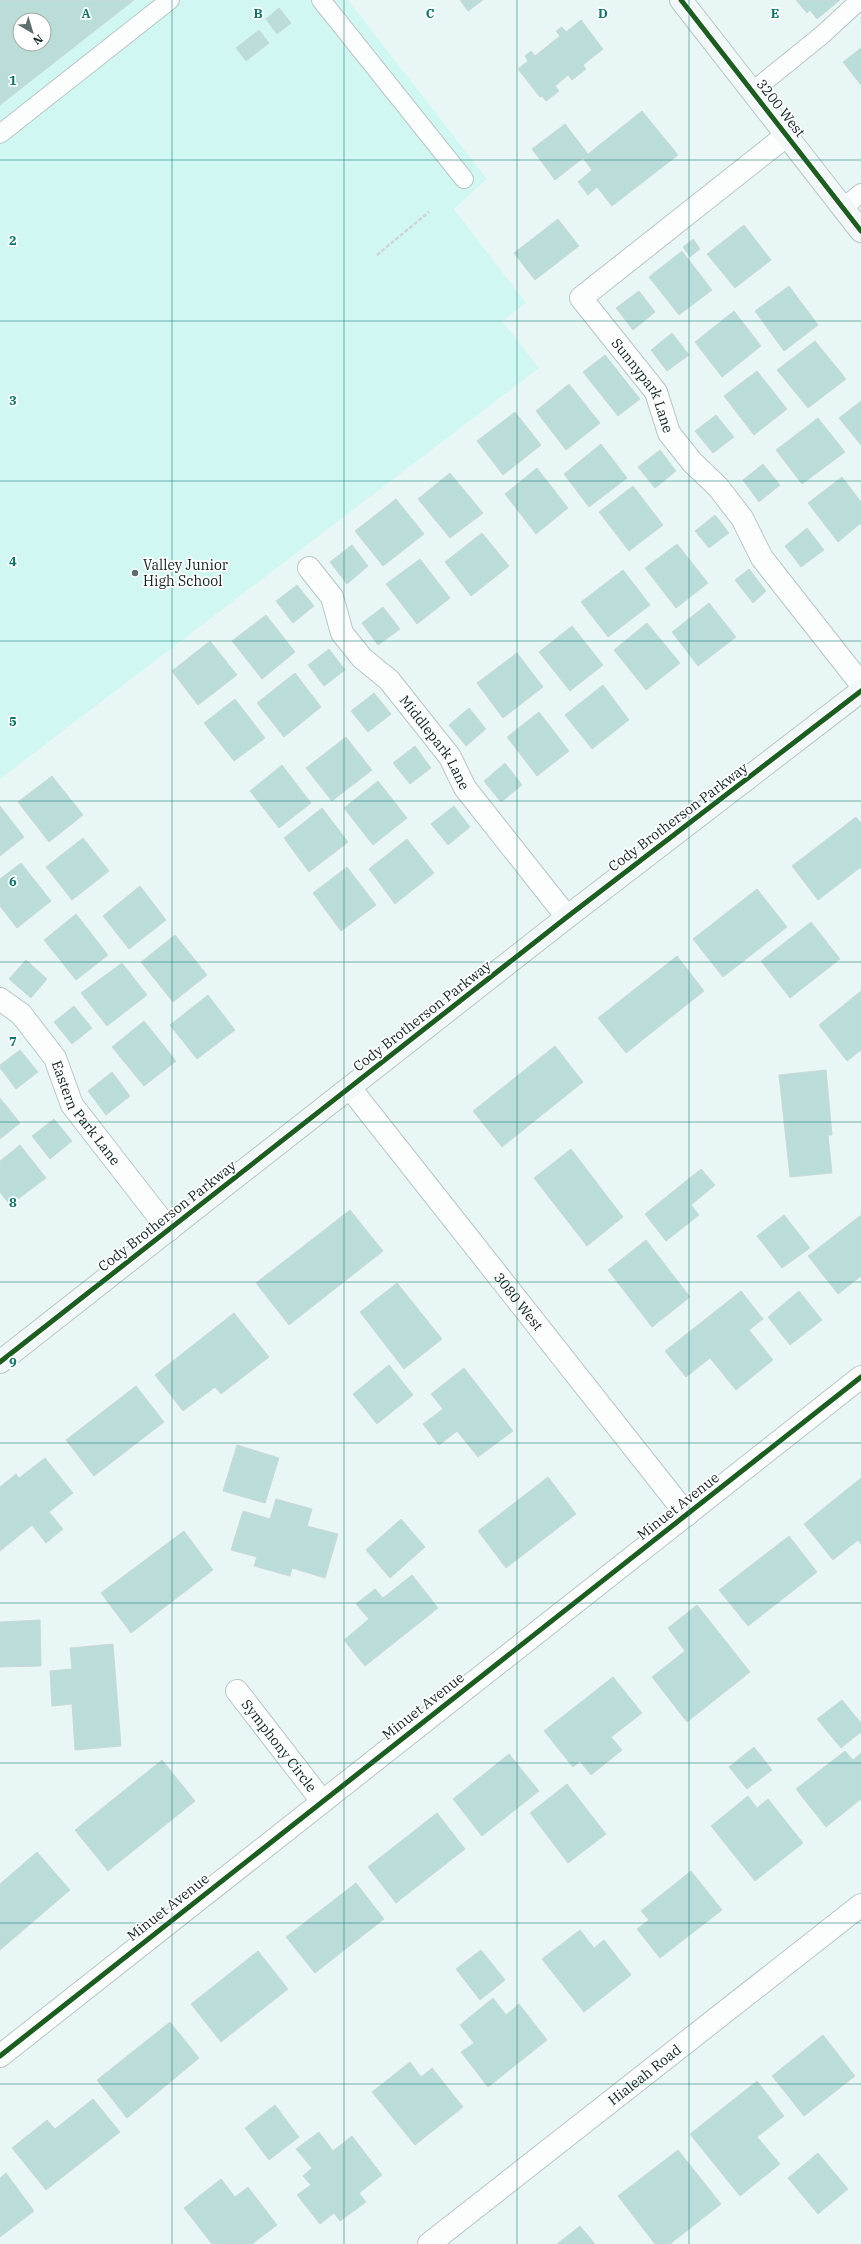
<svg xmlns="http://www.w3.org/2000/svg" width="861" height="2244" viewBox="0 0 861 2244" font-family="'IBM Plex Serif',serif">
  <style>
    .built { fill: #d1f7f3; fill-rule: evenodd }
    .building { fill: #baddda; stroke: #c9d9d7; fill-rule: evenodd }
    .lines { fill: none; stroke-linecap: round; stroke-linejoin: round }
    .lane-casing { stroke: #b8c7c5; stroke-width: 20 }
    .street-casing { stroke: #b8c7c5; stroke-width: 24 }
    .secondary-casing { stroke: #b8c7c5; stroke-width: 24 }
    .path { stroke: #cfd4d4; stroke-width: 2.5; stroke-dasharray: 4 2; stroke-linecap: butt }
    .lane { stroke: #fcfefe; stroke-width: 18 }
    .street { stroke: #fcfefe; stroke-width: 22 }
    .secondary { stroke: #f2f8f8; stroke-width: 22 }
    .cycleway-casing { stroke: #fff; stroke-width: 8 }
    .cycleway { stroke: #1b5e20; stroke-width: 5 }
    .grid { fill: none; stroke: #0f766e; stroke-width: 1; stroke-opacity: 0.55 }
    .poi-dot { fill: #5d6e6c; stroke: #fff; stroke-width: 1.5 }
    .labels { text-anchor: middle; dominant-baseline: central; stroke-width: 3.5; stroke-linejoin: round; paint-order: stroke }
    .street-label { font-size: 14px; fill: #122422; stroke: #fff }
    .poi-label { font-size: 14px; fill: #122422; stroke: #fff; text-anchor: start }
    .grid-label { font-size: 13px; text-anchor: middle; font-weight: bold; fill: #0f766e; stroke: #fff; stroke-width: 3.5; stroke-linejoin: round; paint-order: stroke }
  </style>
  <rect width="100%" height="100%" fill="#e8f7f5"/>
  <path class="built" d="M 0,0 L 348,0 L 487,179 L 454,209 L 526,303 L 502,321 L 539,368 L 0,779 ZM 20,20 L 44,20 L 44,44 L 20,44 Z"/>
  <path class="building" d="M 0,0 L 134,0 L 0,105 ZM 20,20 L 44,20 L 44,44 L 20,44 Z
    M 460,0 L 483,0 L 468,11 Z
    M 796,0 L 840,0 L 817,19 L 810,10 L 807,13 Z
    M 279,8 L 291,23 L 277,34 L 266,19 Z
    M 581,20 L 603,49 L 583,65 L 586,69 L 572,80 L 568,75 L 555,86 L 559,91 L 546,101 L 542,96 L 540,97 L 518,69 L 528,61 L 525,56 L 531,51 L 535,56 L 560,36 L 556,31 L 562,27 L 566,32 Z
    M 259,30 L 269,43 L 246,61 L 236,48 Z
    M 861,48 L 861,85 L 843,62 Z
    M 642,111 L 678,155 L 612,206 L 597,187 L 588,195 L 578,182 L 592,170 L 583,158 L 555,180 L 532,149 L 565,124 L 588,154 Z
    M 558,219 L 579,246 L 535,280 L 514,253 Z
    M 744,225 L 771,260 L 735,288 L 707,254 Z
    M 693,239 L 700,249 L 690,257 L 683,247 Z
    M 682,251 L 712,290 L 679,315 L 649,277 Z
    M 789,286 L 818,325 L 784,351 L 755,311 Z
    M 639,291 L 655,312 L 633,330 L 616,308 Z
    M 734,311 L 761,346 L 722,377 L 695,342 Z
    M 672,333 L 689,355 L 667,371 L 651,350 Z
    M 815,341 L 846,379 L 808,408 L 777,370 Z
    M 605,355 L 640,399 L 618,416 L 583,372 Z
    M 757,371 L 787,409 L 754,435 L 724,396 Z
    M 569,384 L 600,423 L 566,450 L 536,411 Z
    M 861,401 L 861,445 L 839,418 Z
    M 515,412 L 541,445 L 503,475 L 477,441 Z
    M 716,415 L 734,437 L 713,453 L 695,431 Z
    M 818,418 L 845,452 L 802,484 L 776,450 Z
    M 601,444 L 627,478 L 589,507 L 564,474 Z
    M 660,450 L 676,471 L 655,488 L 638,467 Z
    M 763,464 L 780,485 L 759,502 L 743,480 Z
    M 537,468 L 568,508 L 536,534 L 505,494 Z
    M 450,473 L 483,513 L 450,538 L 418,499 Z
    M 842,477 L 861,502 L 861,523 L 838,542 L 808,503 Z
    M 633,486 L 663,525 L 629,551 L 599,512 Z
    M 396,499 L 424,534 L 383,566 L 355,531 Z
    M 715,515 L 729,533 L 709,548 L 695,531 Z
    M 807,528 L 824,550 L 801,567 L 785,546 Z
    M 482,533 L 509,566 L 471,596 L 445,562 Z
    M 677,544 L 708,583 L 676,608 L 645,568 Z
    M 352,545 L 368,566 L 347,584 L 330,562 Z
    M 420,559 L 450,598 L 417,624 L 386,584 Z
    M 749,569 L 766,591 L 753,603 L 735,580 Z
    M 623,570 L 650,605 L 608,637 L 581,602 Z
    M 297,585 L 314,606 L 293,623 L 276,601 Z
    M 709,603 L 736,637 L 698,666 L 672,632 Z
    M 383,607 L 400,629 L 378,645 L 362,623 Z
    M 266,615 L 295,652 L 262,679 L 232,641 Z
    M 647,623 L 680,663 L 646,690 L 614,650 Z
    M 572,626 L 603,665 L 570,691 L 539,652 Z
    M 210,641 L 237,675 L 198,705 L 172,671 Z
    M 329,649 L 345,670 L 324,686 L 308,665 Z
    M 517,653 L 543,687 L 503,718 L 477,683 Z
    M 295,673 L 321,707 L 284,737 L 257,703 Z
    M 603,685 L 629,720 L 592,749 L 565,715 Z
    M 374,693 L 391,714 L 368,732 L 351,711 Z
    M 235,699 L 265,738 L 234,761 L 204,723 Z
    M 469,708 L 486,729 L 466,746 L 449,725 Z
    M 539,712 L 569,751 L 537,776 L 507,737 Z
    M 346,737 L 372,770 L 332,801 L 306,768 Z
    M 415,746 L 431,768 L 410,784 L 393,763 Z
    M 505,763 L 522,785 L 501,802 L 484,781 Z
    M 282,765 L 311,803 L 279,828 L 250,791 Z
    M 52,776 L 83,815 L 49,842 L 18,802 Z
    M 378,781 L 407,818 L 373,845 L 344,808 Z
    M 0,806 L 24,837 L 0,856 Z
    M 454,806 L 470,827 L 448,845 L 431,824 Z
    M 322,808 L 348,842 L 309,872 L 284,838 Z
    M 856,817 L 861,823 L 861,867 L 818,900 L 792,866 Z
    M 83,838 L 109,871 L 72,900 L 46,867 Z
    M 407,839 L 434,873 L 395,904 L 369,869 Z
    M 21,863 L 51,901 L 17,928 L 0,906 L 0,879 Z
    M 347,867 L 376,905 L 341,931 L 313,893 Z
    M 140,886 L 166,920 L 129,949 L 103,916 Z
    M 757,889 L 787,927 L 723,977 L 693,939 Z
    M 76,914 L 108,955 L 76,980 L 44,940 Z
    M 811,922 L 840,959 L 790,998 L 761,961 Z
    M 175,935 L 207,975 L 173,1002 L 141,962 Z
    M 677,956 L 704,991 L 626,1053 L 598,1018 Z
    M 26,960 L 47,979 L 31,998 L 9,979 Z
    M 122,963 L 147,995 L 107,1026 L 81,993 Z
    M 861,991 L 861,1050 L 847,1061 L 819,1025 Z
    M 208,995 L 235,1030 L 197,1059 L 170,1025 Z
    M 74,1006 L 92,1028 L 72,1044 L 54,1022 Z
    M 144,1021 L 176,1061 L 144,1086 L 112,1047 Z
    M 555,1046 L 583,1082 L 502,1147 L 473,1111 Z
    M 20,1050 L 38,1072 L 16,1089 L 0,1068 L 0,1065 Z
    M 826,1070 L 832,1135 L 828,1135 L 832,1173 L 790,1177 L 779,1075 Z
    M 112,1072 L 130,1096 L 106,1115 L 88,1091 Z
    M 0,1098 L 20,1123 L 0,1139 Z
    M 54,1119 L 72,1141 L 50,1159 L 32,1136 Z
    M 20,1145 L 46,1178 L 10,1205 L 0,1192 L 0,1161 Z
    M 571,1149 L 623,1217 L 587,1246 L 534,1178 Z
    M 701,1169 L 715,1185 L 691,1205 L 699,1215 L 666,1241 L 645,1214 Z
    M 350,1210 L 383,1251 L 289,1325 L 256,1283 Z
    M 784,1215 L 810,1248 L 782,1268 L 757,1236 Z
    M 861,1215 L 861,1276 L 838,1294 L 808,1256 Z
    M 646,1240 L 690,1297 L 652,1327 L 608,1270 Z
    M 397,1283 L 442,1339 L 404,1369 L 360,1312 Z
    M 741,1291 L 763,1319 L 749,1330 L 773,1360 L 736,1390 L 710,1358 L 686,1377 L 665,1351 Z
    M 799,1291 L 822,1320 L 790,1345 L 768,1317 Z
    M 234,1313 L 269,1357 L 221,1394 L 215,1387 L 183,1411 L 155,1375 Z
    M 389,1365 L 413,1395 L 377,1424 L 353,1394 Z
    M 464,1368 L 513,1431 L 478,1457 L 457,1431 L 439,1445 L 423,1424 L 443,1409 L 431,1394 Z
    M 136,1386 L 164,1422 L 94,1476 L 66,1440 Z
    M 237,1445 L 279,1458 L 265,1503 L 223,1491 Z
    M 45,1458 L 73,1493 L 49,1512 L 63,1529 L 46,1543 L 32,1525 L 0,1551 L 0,1487 L 16,1474 L 19,1478 Z
    M 548,1477 L 576,1514 L 506,1568 L 478,1531 Z
    M 861,1478 L 861,1544 L 858,1540 L 833,1560 L 804,1524 Z
    M 276,1499 L 312,1509 L 307,1526 L 338,1534 L 325,1578 L 292,1568 L 290,1576 L 254,1566 L 257,1557 L 231,1550 L 243,1511 L 270,1519 Z
    M 401,1519 L 425,1547 L 390,1578 L 366,1550 Z
    M 184,1531 L 213,1570 L 131,1633 L 101,1593 Z
    M 789,1536 L 817,1572 L 748,1626 L 719,1590 Z
    M 412,1575 L 438,1608 L 365,1666 L 344,1640 L 369,1619 L 356,1604 L 375,1589 L 383,1598 Z
    M 697,1605 L 750,1672 L 687,1722 L 652,1677 L 685,1651 L 668,1628 Z
    M 40,1620 L 41,1666 L 0,1667 L 0,1622 Z
    M 113,1644 L 121,1746 L 75,1750 L 72,1704 L 52,1706 L 50,1671 L 72,1669 L 70,1648 Z
    M 613,1677 L 642,1713 L 611,1737 L 622,1750 L 591,1775 L 580,1761 L 573,1767 L 544,1731 Z
    M 842,1700 L 861,1723 L 861,1732 L 841,1748 L 817,1719 Z
    M 754,1747 L 772,1770 L 747,1789 L 729,1767 Z
    M 845,1751 L 853,1760 L 861,1753 L 861,1799 L 826,1827 L 796,1789 Z
    M 509,1754 L 539,1791 L 482,1836 L 453,1799 Z
    M 162,1760 L 195,1801 L 108,1871 L 75,1830 Z
    M 567,1784 L 606,1834 L 568,1863 L 530,1813 Z
    M 748,1796 L 757,1808 L 768,1799 L 803,1843 L 755,1881 L 711,1826 Z
    M 437,1813 L 465,1849 L 396,1903 L 368,1867 Z
    M 37,1852 L 70,1890 L 0,1950 L 0,1884 Z
    M 691,1871 L 722,1910 L 660,1958 L 637,1929 L 649,1920 L 641,1911 Z
    M 356,1883 L 384,1919 L 315,1973 L 286,1937 Z
    M 580,1930 L 594,1948 L 604,1940 L 631,1975 L 584,2012 L 542,1959 Z
    M 481,1950 L 505,1980 L 480,2000 L 456,1969 Z
    M 258,1951 L 288,1989 L 221,2042 L 191,2004 Z
    M 493,1998 L 506,2015 L 519,2004 L 547,2040 L 488,2087 L 461,2052 L 474,2043 L 460,2025 Z
    M 170,2022 L 199,2058 L 127,2118 L 97,2080 Z
    M 823,2035 L 855,2076 L 804,2116 L 772,2076 Z
    M 410,2062 L 421,2077 L 432,2068 L 463,2107 L 415,2145 L 372,2092 Z
    M 757,2081 L 784,2116 L 757,2137 L 780,2164 L 740,2196 L 690,2134 Z
    M 93,2099 L 120,2132 L 46,2190 L 12,2148 L 47,2120 L 55,2129 Z
    M 275,2105 L 299,2137 L 269,2160 L 245,2128 Z
    M 319,2132 L 333,2151 L 352,2136 L 382,2175 L 359,2193 L 366,2202 L 340,2221 L 334,2213 L 320,2224 L 297,2195 L 311,2185 L 303,2176 L 312,2168 L 296,2149 Z
    M 678,2150 L 721,2204 L 670,2244 L 655,2244 L 618,2196 Z
    M 818,2153 L 848,2189 L 818,2214 L 788,2178 Z
    M 6,2173 L 34,2211 L 0,2237 L 0,2178 Z
    M 221,2179 L 235,2197 L 248,2187 L 277,2225 L 252,2244 L 212,2244 L 184,2208 Z
    M 580,2226 L 595,2244 L 557,2244 Z"/>
  <g class="lines">
    <defs>
      <path id="lane" d="M 321,0 L 464,179
        M 753,91 L 822,35 L 860,0
        M 0,134 L 170,0
        M 843,208 L 861,193"/>
      <g id="street">
        <path id="s1" d="M 787,135 L 581,298 L 656,392 L 669,433 L 692,462 L 718,487 L 742,518 L 762,558 L 861,684"/>
        <path id="s2" d="M 309,568 L 332,597 L 342,633 L 362,658 L 389,680 L 450,757 L 465,788 L 567,917"/>
        <path id="s3" d="M 0,999 L 21,1014 L 55,1058 L 72,1105 L 169,1230"/>
        <path id="s4" d="M 350,1088 L 687,1515"/>
        <path id="s5" d="M 237,1691 L 322,1801"/>
        <path d="M 0,2056 L 861,1377"/>
        <path id="s6" d="M 429,2244 L 861,1905"/>
      </g>
      <path id="secondary" d="M 681,0 L 861,231
        M 0,1362 L 567,917 L 861,691"/>
    </defs>
    <use href="#lane" class="lane-casing"/>
    <use href="#street" class="street-casing"/>
    <use href="#secondary" class="secondary-casing"/>
    <path class="path" d="M 377,255 L 429,212"/>
    <use href="#lane" class="lane"/>
    <use href="#street" class="street"/>
    <use href="#secondary" class="secondary"/>
    <defs>
      <path id="cycleway" d="M 681,0 L 861,231
        M 0,1362 L 567,917 L 861,691
        M 0,2056 L 861,1377"/>
    </defs>
    <use href="#cycleway" class="cycleway-casing"/>
    <use href="#cycleway" class="cycleway"/>
  </g>
  <path class="grid" d="M 172,0 L 172,2244M 344,0 L 344,2244M 517,0 L 517,2244M 689,0 L 689,2244M 0,160 L 861,160M 0,321 L 861,321M 0,481 L 861,481M 0,641 L 861,641M 0,801 L 861,801M 0,962 L 861,962M 0,1122 L 861,1122M 0,1282 L 861,1282M 0,1443 L 861,1443M 0,1603 L 861,1603M 0,1763 L 861,1763M 0,1923 L 861,1923M 0,2084 L 861,2084"/>
  <circle class="poi-dot" cx="135" cy="573" r="4"/>
  <g class="labels">
    <g class="street-label">
      <text transform="translate(781 108) rotate(52)">3200 West</text>
      <text stroke="none"><textPath href="#s1" startOffset="371">Sunnypark Lane</textPath></text>
      <text stroke="none"><textPath href="#s2" startOffset="219">Middlepark Lane</textPath></text>
      <text transform="translate(678 817) rotate(-37)">Cody Brotherson Parkway</text>
      <text transform="translate(422 1016) rotate(-38)">Cody Brotherson Parkway</text>
      <text stroke="none"><textPath href="#s3" startOffset="145">Eastern Park Lane</textPath></text>
      <text transform="translate(167 1216) rotate(-38)">Cody Brotherson Parkway</text>
      <text stroke="none"><textPath href="#s4" startOffset="272">3080 West</textPath></text>
      <text transform="translate(678 1506) rotate(-38)">Minuet Avenue</text>
      <text transform="translate(423 1706) rotate(-38)">Minuet Avenue</text>
      <text stroke="none"><textPath href="#s5" startOffset="69">Symphony Circle</textPath></text>
      <text transform="translate(168 1907) rotate(-38)">Minuet Avenue</text>
      <text stroke="none"><textPath href="#s6" startOffset="274">Hialeah Road</textPath></text>
    </g>
    <g class="poi-label">
      <text x="143" y="565">Valley Junior<tspan x="143" dy="16">High School</tspan></text>
    </g>
  </g>
  <g class="grid-label">
    <text x="86" y="18">A</text>
    <text x="258" y="18">B</text>
    <text x="430" y="18">C</text>
    <text x="603" y="18">D</text>
    <text x="775" y="18">E</text>
    <text x="13" y="85">1</text>
    <text x="13" y="245">2</text>
    <text x="13" y="405">3</text>
    <text x="13" y="566">4</text>
    <text x="13" y="726">5</text>
    <text x="13" y="886">6</text>
    <text x="13" y="1046">7</text>
    <text x="13" y="1207">8</text>
    <text x="13" y="1367">9</text>
  </g>
  <g transform="translate(32 32) rotate(142)"><circle r="19" fill="#ffffff" stroke="#a0a7a7"/>
  <path d="M0-3L7 15L0 10L-7 15Z" fill="#5d6e6c"/>
  <text y="-6" font-size="11" font-weight="bold" text-anchor="middle" fill="#122422">N</text>
  </g>
</svg>
